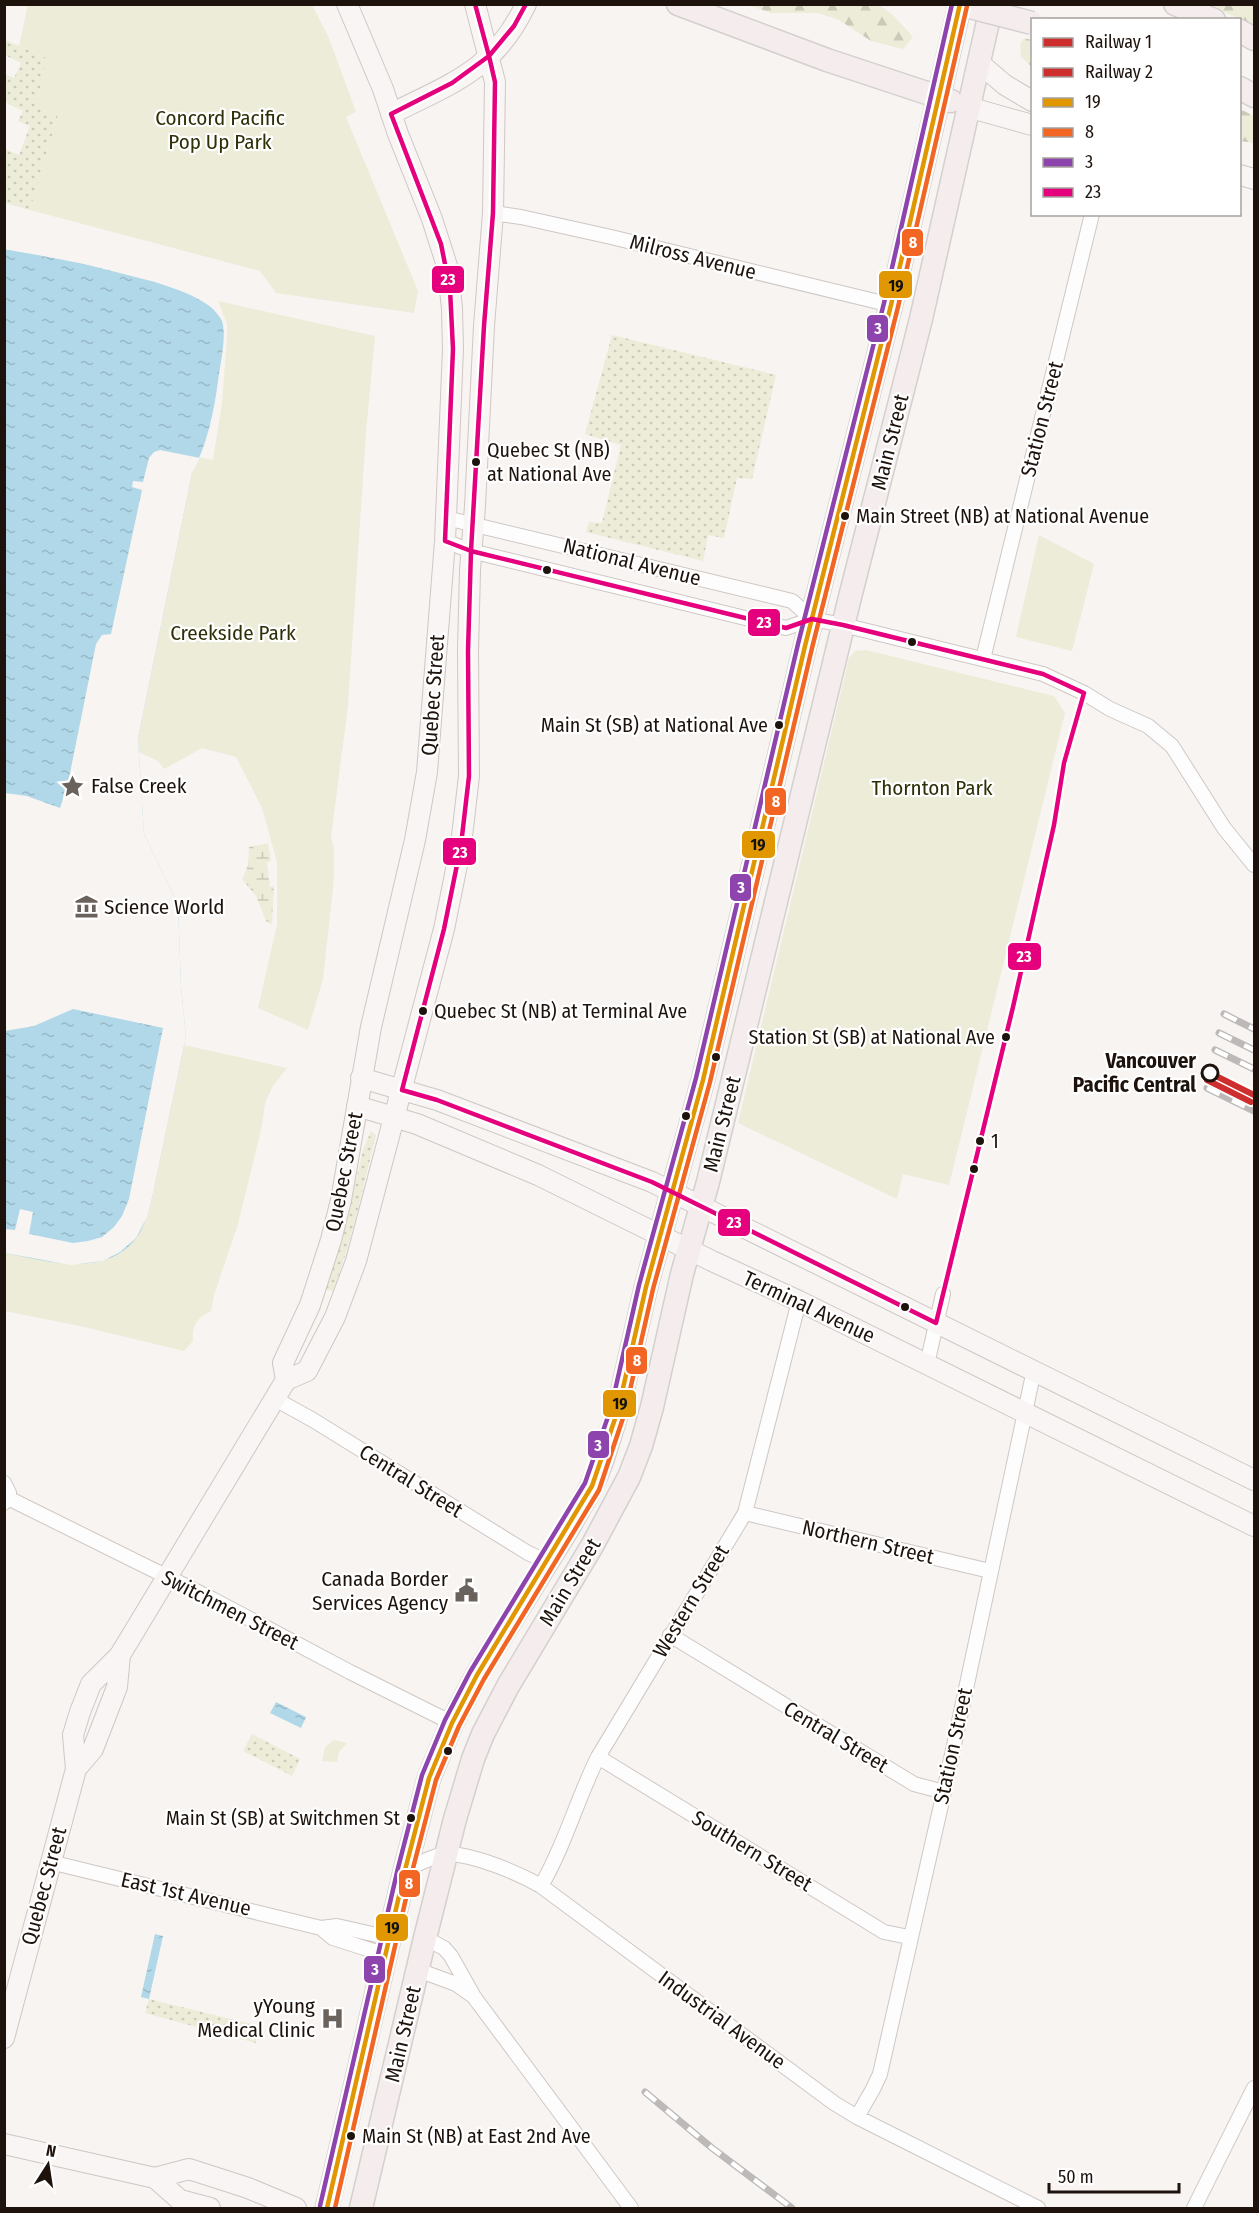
<svg xmlns="http://www.w3.org/2000/svg" width="1259" height="2213" viewBox="0 0 1259 2213" font-family="'Fira Sans Condensed',sans-serif">
  <style>
    .grass { fill: url(#grass-dots) }
    .forest { fill: url(#forest-firs) }
    .wetland { fill: url(#wetland-marsh) }
    .park { fill: #ececd8 }
    .water { fill: url(#water-ripples) }
    .pier { fill: #f7f4f2 }
    .lines { fill: none; stroke-linecap: round; stroke-linejoin: round }
    .street-casing { stroke: #cfc7c3; stroke-width: 16 }
    .secondary-casing { stroke: #cfc7c3; stroke-width: 22 }
    .primary-casing { stroke: #d3d0ce; stroke-width: 25 }
    .street { stroke: #fefdfd; stroke-width: 14 }
    .secondary { stroke: #f9f5f5; stroke-width: 20 }
    .primary { stroke: #f4eced; stroke-width: 22 }
    .rail-casing { stroke: #bcb9b8; stroke-width: 7 }
    .rail { stroke: #fff; stroke-width: 4.5; stroke-dasharray: 14; stroke-linecap: butt }
    .primary-bridge-casing { stroke: #d3d0ce; stroke-width: 25; stroke-linecap: butt }
    .primary-bridge { stroke: #f4eced; stroke-width: 22 }
    .bus-1-casing { stroke: #fff; stroke-width: 9 }
    .bus-2-casing { stroke: #fff; stroke-width: 9 }
    .bus-3-casing { stroke: #fff; stroke-width: 9 }
    .bus-4-casing { stroke: #fff; stroke-width: 9 }
    .bus-1 { stroke: #e19701; stroke-width: 4.5 }
    .bus-2 { stroke: #f26522; stroke-width: 4.5 }
    .bus-3 { stroke: #8e44ad; stroke-width: 4.5 }
    .bus-4 { stroke: #e5007d; stroke-width: 4.5 }
    .rail-1-casing { stroke: #fff; stroke-width: 10 }
    .rail-2-casing { stroke: #fff; stroke-width: 10 }
    .rail-1 { stroke: #cf2e2f; stroke-width: 6 }
    .rail-2 { stroke: #cf2e2f; stroke-width: 6 }
    .bus-dot { fill: #1e130c; stroke: #fff; stroke-width: 2 }
    .stop-dot { fill: #fff; stroke: #1e130c; stroke-width: 3 }
    .labels { text-anchor: middle; dominant-baseline: central; stroke-width: 4.5; stroke-linejoin: round; paint-order: stroke }
    .bus-label { font-size: 20px; fill: #1e130c; stroke: #fff; text-anchor: start }
    .park-label { font-size: 21px; fill: #2f3007; stroke: #fff }
    .street-label { font-size: 21px; fill: #1e130c; stroke: #fff }
    .poi-label { font-size: 21px; fill: #1e130c; stroke: #fff; text-anchor: start }
    .stop-label { font-size: 21px; font-weight: bold; fill: #1e130c; stroke: #fff; text-anchor: end }
    .line-badge { stroke: #fff; stroke-width: 2 }
    .badge-label { font-size: 16px; text-anchor: middle; font-weight: bold; fill: #fff }
    .pale-badge-label { font-size: 16px; text-anchor: middle; font-weight: bold; fill: #111 }
  </style>
  <defs>
    <pattern id="grass-dots" width="8" height="8" patternUnits="userSpaceOnUse" patternTransform="scale(1.5)"><rect width="8" height="8" fill="#ececd8"/><path d="M2 2h.1M6 6h.1" fill="none" stroke="#cacab8" stroke-width="1.8" stroke-linecap="round"/></pattern>
    <pattern id="forest-firs" width="22" height="20" patternUnits="userSpaceOnUse" patternTransform="scale(1.5)"><rect width="22" height="20" fill="#ececd8"/><path d="M5 1l3.5 6h-7zM16 11l3.5 6h-7z" fill="#cacab8"/></pattern>
    <pattern id="wetland-marsh" width="20" height="14" patternUnits="userSpaceOnUse" patternTransform="scale(1.5)"><rect width="20" height="14" fill="#ececd8"/><path d="M1 5h8M5 5V1M11 12h8M15 12V8" fill="none" stroke="#cacab8"/></pattern>
    <pattern id="water-ripples" width="26" height="14" patternUnits="userSpaceOnUse" patternTransform="scale(1.5)"><rect width="26" height="14" fill="#b1d8e8"/><path d="M2 4q2-2 4 0t4 0M15 11q2-2 4 0t4 0" fill="none" stroke="#98b8c6"/></pattern>
  </defs>
  <rect width="100%" height="100%" fill="#f7f4f2"/>
  <path class="grass" d="M 5,40 L 47,58 L 36,107 L 58,115 L 30,210 L 5,203 L 5,149 L 19,155 L 30,126 L 18,121 L 23,111 L 5,102 L 4,74 L 14,78 L 21,63 L 5,55 Z
    M 612,335 L 776,375 L 752,479 L 737,478 L 724,538 L 708,535 L 703,561 L 586,532 L 589,522 L 602,523 L 621,445 L 585,434 Z
    M 371,1131 L 376,1135 C 363,1187 352,1241 333,1291 L 326,1290 L 346,1223 L 363,1150 Z
    M 252,1734 L 300,1759 L 292,1776 L 243,1751 Z
    M 149,1999 L 259,2026 L 256,2043 L 145,2013 Z"/>
  <path class="forest" d="M 749,5 L 879,5 L 894,16 L 913,37 L 903,49 L 871,41 L 839,20 L 818,13 L 771,13 Z
    M 1210,5 L 1254,5 L 1254,26 Z
    M 1024,38 L 1032,40 L 1032,67 L 1021,57 L 1020,44 Z
    M 1240,109 L 1254,116 L 1254,143 L 1240,141 Z"/>
  <path class="wetland" d="M 268,843 L 271,861 L 267,862 L 270,887 L 274,886 L 272,925 L 266,921 L 256,896 L 242,879 L 248,866 L 249,847 Z"/>
  <path class="park" d="M 28,4 L 312,5 L 328,36 L 356,112 L 346,117 L 418,291 L 414,313 L 276,293 L 260,271 L 30,210 L 58,115 L 36,107 L 47,58 L 19,46 Z
    M 218,301 L 375,336 L 366,432 L 348,705 L 331,838 L 334,848 L 334,879 L 323,979 L 308,1030 L 258,1008 L 277,925 L 277,862 L 262,808 L 236,757 L 202,748 L 164,769 L 158,761 L 121,744 L 160,450 L 213,460 L 222,403 L 227,337 L 227,324 Z
    M 1039,535 L 1094,564 L 1072,651 L 1016,637 Z
    M 866,650 L 1054,696 L 1065,713 L 949,1185 L 903,1174 L 897,1199 L 738,1123 L 849,658 L 855,651 Z
    M 161,1040 L 287,1068 L 273,1086 L 265,1103 L 262,1126 L 238,1224 L 214,1295 L 211,1311 C 198,1316 191,1327 193,1341 L 184,1351 L 80,1326 L 5,1311 L 5,1229 Z
    M 334,1740 L 347,1743 L 339,1752 L 337,1762 L 322,1761 L 325,1747 Z"/>
  <path class="water" d="M 4,249 C 45,257 209,281 222,321 C 227,336 220,365 218,381 C 214,412 207,445 192,473 L 138,738 L 144,834 L 178,904 L 181,987 L 186,1036 L 152,1198 C 148,1211 145,1226 137,1237 C 107,1279 46,1261 5,1253 Z
    M 276,1702 L 306,1717 L 301,1728 L 270,1713 Z
    M 155,1934 L 163,1936 L 149,1999 L 141,1997 Z"/>
  <path class="pier" d="M 5,246 L 98,263 L 189,290 L 213,304 L 223,317 L 222,320 L 211,306 L 188,293 L 155,282 L 61,258 L 5,249 Z
    M 160,450 L 200,458 L 192,473 L 138,738 L 144,834 L 178,904 L 181,987 L 186,1036 L 152,1198 L 147,1217 L 136,1238 L 120,1252 L 103,1261 L 71,1265 L 5,1253 L 5,1229 L 15,1230 L 20,1209 L 33,1212 L 29,1234 L 73,1243 L 88,1241 L 102,1237 L 114,1227 L 122,1216 L 129,1199 L 163,1028 L 73,1009 L 34,1026 L 5,1031 L 5,793 L 27,796 L 60,808 L 67,788 L 96,644 L 102,635 L 111,634 L 142,490 L 132,487 L 133,481 L 143,482 L 149,458 L 154,452 Z"/>
  <g class="lines">
    <defs>
      <path id="street" d="M 493,213 L 521,217 L 611,237 L 891,305
        M 446,518 L 792,601 L 812,619
        M 445,541 L 471,551 L 786,628 L 812,619 L 843,625 L 1043,674 L 1084,693 L 1110,709 L 1148,726 L 1172,746 L 1224,828 L 1254,865
        M 983,659 L 1092,214
        M 927,1364 L 943,1294
        M 275,1399 L 313,1420 L 528,1553 L 548,1562
        M 4,1483 L 9,1493 L 4,1503
        M 8,1498 L 214,1600 L 350,1672 L 452,1723
        M 745,1513 L 990,1571
        M 670,1635 L 914,1784 L 944,1792
        M 598,1757 L 884,1932 L 909,1937
        M 50,1862 L 321,1928 L 337,1926 L 390,1938
        M 405,1870 C 416,1865 438,1853 449,1854 C 476,1855 518,1873 541,1886 L 834,2103 L 857,2117 L 1038,2208
        M 541,1886 C 565,1845 577,1799 598,1757 L 745,1513 L 799,1301
        M 321,1928 L 333,1938 L 386,1955
        M 425,1938 L 444,1948 L 451,1956 L 474,1997 L 631,2208
        M 418,1970 L 456,1984 L 473,1996
        M 857,2117 L 873,2089 L 880,2074 L 944,1792 L 1034,1370
        M 1194,2208 L 1254,2088"/>
      <path id="secondary" d="M 978,62 L 1005,85 L 1032,101
        M 968,107 L 1032,125
        M 391,114 C 452,83 495,70 526,4
        M 1240,175 L 1254,179
        M 361,1078 L 437,1100 L 652,1182 L 1254,1480
        M 357,1106 L 417,1124 L 538,1175 L 712,1261 L 799,1301 L 1254,1526
        M 286,1380 L 283,1363 L 310,1305 L 331,1240 L 341,1200 L 371,1027 L 415,840 L 427,772 L 445,541 L 453,349 L 452,309 L 448,269 L 432,219 L 398,134 L 383,89 L 347,4
        M 76,1769 L 93,1749 L 117,1687 L 120,1655
        M 4,2038 L 76,1769 L 73,1735 L 80,1712 L 91,1684 L 120,1655 L 286,1380 L 307,1371 L 335,1317 L 356,1261 L 444,929 L 461,845 L 469,776 L 468,651 L 470,570 L 475,506 L 484,326 L 493,213 L 495,82 L 475,4
        M 4,2144 L 155,2178 L 189,2169 L 248,2188 L 296,2208
        M 155,2178 L 180,2200 L 210,2208"/>
      <path id="primary" d="M 678,4 L 827,60 L 951,101
        M 1175,4 L 1214,20
        M 1240,31 L 1254,39
        M 1240,88 L 1254,96
        M 327,2208 L 405,1870 L 429,1778 L 452,1723 L 477,1675 L 567,1530 L 592,1486 L 602,1461 L 618,1410 L 646,1287 L 703,1080 L 805,646 L 891,305 L 960,4
        M 361,2208 L 425,1938 L 455,1819 L 473,1759 L 483,1734 L 508,1686 L 592,1546 L 629,1477 L 641,1446 L 652,1407 L 682,1274 L 708,1182 L 850,597 L 921,319 L 992,4"/>
    </defs>
    <use href="#street" class="street-casing"/>
    <use href="#secondary" class="secondary-casing"/>
    <use href="#primary" class="primary-casing"/>
    <use href="#street" class="street"/>
    <use href="#secondary" class="secondary"/>
    <use href="#primary" class="primary"/>
    <defs>
      <path id="rail" d="M 1224,1014 L 1254,1029
        M 1219,1033 L 1254,1050
        M 1215,1050 L 1254,1069
        M 1207,1088 L 1254,1111
        M 645,2092 L 712,2148 L 792,2208"/>
    </defs>
    <use href="#rail" class="rail-casing"/>
    <use href="#rail" class="rail"/>
    <defs>
      <path id="primary-bridge" d="M 958,4 L 1032,23"/>
    </defs>
    <use href="#primary-bridge" class="primary-bridge-casing"/>
    <use href="#primary-bridge" class="primary-bridge"/>
    <defs>
      <path id="bus-1" d="M 327,2208 L 405,1870 L 429,1778 L 452,1723 L 477,1675 L 592,1486 L 618,1410 L 646,1287 L 703,1080 L 805,646 L 891,305 L 960,4"/>
      <path id="bus-2" d="M 335,2208 L 412,1872 L 436,1780 L 459,1726 L 484,1679 L 599,1490 L 625,1412 L 653,1289 L 710,1082 L 812,648 L 898,307 L 967,6"/>
      <path id="bus-3" d="M 320,2206 L 398,1868 L 422,1775 L 445,1720 L 470,1672 L 585,1483 L 611,1408 L 639,1285 L 696,1078 L 798,644 L 884,303 L 952,4"/>
      <path id="bus-4" d="M 475,4 L 489,56
        M 489,56 L 514,26 L 526,4
        M 471,551 L 786,628 L 812,619 L 843,625 L 1043,674 L 1084,693 L 1064,763 L 1054,825 L 1013,1007 L 936,1323 L 652,1182 L 437,1100 L 402,1090 L 444,929 L 461,845 L 469,776 L 468,651 Z
        M 471,551 L 445,541 L 453,349 L 450,289 L 441,244 L 391,114 L 452,83 L 489,56
        M 471,551 L 484,326 L 493,213 L 495,82 L 489,56"/>
    </defs>
    <use href="#bus-1" class="bus-1-casing"/>
    <use href="#bus-2" class="bus-2-casing"/>
    <use href="#bus-3" class="bus-3-casing"/>
    <use href="#bus-4" class="bus-4-casing"/>
    <use href="#bus-1" class="bus-1"/>
    <use href="#bus-2" class="bus-2"/>
    <use href="#bus-3" class="bus-3"/>
    <use href="#bus-4" class="bus-4"/>
    <defs>
      <path id="rail-1" d="M 1210,1073 L 1254,1095"/>
      <path id="rail-2" d="M 1207,1080 L 1251,1102"/>
    </defs>
    <use href="#rail-1" class="rail-1-casing"/>
    <use href="#rail-2" class="rail-2-casing"/>
    <use href="#rail-1" class="rail-1"/>
    <use href="#rail-2" class="rail-2"/>
  </g>
  <defs>
    <symbol id="sight-bare" viewBox="-9 -9 18 18"><path d="M0-6L1.8-2.2L6-1.7L2.9 1.2L3.7 5.4L0 3.3L-3.7 5.4L-2.9 1.2L-6-1.7L-1.8-2.2Z" fill="#6a625c" stroke="#fff" stroke-width="2.5" paint-order="stroke"/></symbol>
    <symbol id="museum-bare" viewBox="-9 -9 18 18"><path d="M0-6L6-3V-2H-6V-3ZM-5-1h2V3h-2ZM-1-1h2V3h-2ZM3-1h2V3H3ZM-6 4H6V6H-6Z" fill="#6a625c" stroke="#fff" stroke-width="2.5" paint-order="stroke"/></symbol>
    <symbol id="civic-bare" viewBox="-9 -9 18 18"><path d="M-.6-6.5H3V-4.5H.6V-3L4-1V1h2V6H-6V1h2V-1L-.6-3ZM-1.2 2.5V6h2.4V2.5Z" fill="#6a625c" stroke="#fff" stroke-width="2.5" paint-order="stroke"/></symbol>
    <symbol id="hospital-bare" viewBox="-9 -9 18 18"><path d="M-5-5h3v3.5h4V-5h3V5h-3V1.5h-4V5h-3Z" fill="#6a625c" stroke="#fff" stroke-width="2.5" paint-order="stroke"/></symbol>
  </defs>
  <g fill-rule="evenodd">
    <use href="#sight-bare" x="56" y="770" width="33" height="33"/>
    <use href="#museum-bare" x="70" y="890" width="33" height="33"/>
    <use href="#civic-bare" x="450" y="1574" width="33" height="33"/>
    <use href="#hospital-bare" x="316" y="2002" width="33" height="33"/>
  </g>
  <g class="bus-dot">
    <circle cx="476" cy="462" r="5"/>
    <circle cx="845" cy="516" r="5"/>
    <circle cx="547" cy="570" r="5"/>
    <circle cx="912" cy="642" r="5"/>
    <circle cx="779" cy="725" r="5"/>
    <circle cx="423" cy="1011" r="5"/>
    <circle cx="1006" cy="1037" r="5"/>
    <circle cx="716" cy="1057" r="5"/>
    <circle cx="686" cy="1116" r="5"/>
    <circle cx="980" cy="1141" r="5"/>
    <circle cx="974" cy="1169" r="5"/>
    <circle cx="905" cy="1307" r="5"/>
    <circle cx="448" cy="1751" r="5"/>
    <circle cx="411" cy="1818" r="5"/>
    <circle cx="351" cy="2136" r="5"/>
  </g>
  <circle class="stop-dot" cx="1210" cy="1073" r="8"/>
  <g class="labels">
    <g class="bus-label">
      <text x="487" y="450">Quebec St (NB)<tspan x="487" dy="24">at National Ave</tspan></text>
      <text x="856" y="516">Main Street (NB) at National Avenue</text>
      <text x="768" y="725" text-anchor="end">Main St (SB) at National Ave</text>
      <text x="434" y="1011">Quebec St (NB) at Terminal Ave</text>
      <text x="995" y="1037" text-anchor="end">Station St (SB) at National Ave</text>
      <text x="991" y="1141">1</text>
      <text x="400" y="1818" text-anchor="end">Main St (SB) at Switchmen St</text>
      <text x="362" y="2136">Main St (NB) at East 2nd Ave</text>
    </g>
    <g class="park-label">
      <text x="220" y="118">Concord Pacific<tspan x="220" dy="24">Pop Up Park</tspan></text>
      <text x="233" y="633">Creekside Park</text>
      <text x="932" y="788">Thornton Park</text>
    </g>
    <g class="street-label">
      <text transform="translate(693 257) rotate(14)">Milross Avenue</text>
      <text transform="translate(1042 419) rotate(-76)">Station Street</text>
      <text transform="translate(890 442) rotate(-76)">Main Street</text>
      <text transform="translate(632 562) rotate(14)">National Avenue</text>
      <text transform="translate(433 695) rotate(-86)">Quebec Street</text>
      <text transform="translate(722 1124) rotate(-76)">Main Street</text>
      <text transform="translate(344 1172) rotate(-79)">Quebec Street</text>
      <text transform="translate(809 1307) rotate(25)">Terminal Avenue</text>
      <text transform="translate(411 1481) rotate(32)">Central Street</text>
      <text transform="translate(868 1542) rotate(13)">Northern Street</text>
      <text transform="translate(570 1582) rotate(-59)">Main Street</text>
      <text transform="translate(691 1601) rotate(-59)">Western Street</text>
      <text transform="translate(230 1610) rotate(27)">Switchmen Street</text>
      <text transform="translate(836 1737) rotate(31)">Central Street</text>
      <text transform="translate(953 1746) rotate(-78)">Station Street</text>
      <text transform="translate(752 1851) rotate(31)">Southern Street</text>
      <text transform="translate(44 1886) rotate(-75)">Quebec Street</text>
      <text transform="translate(186 1894) rotate(13)">East 1st Avenue</text>
      <text transform="translate(722 2020) rotate(36)">Industrial Avenue</text>
      <text transform="translate(403 2034) rotate(-77)">Main Street</text>
    </g>
    <g class="poi-label">
      <text x="91" y="786">False Creek</text>
      <text x="104" y="907">Science World</text>
      <text x="448" y="1579" text-anchor="end">Canada Border<tspan x="448" dy="24">Services Agency</tspan></text>
      <text x="315" y="2006" text-anchor="end">yYoung<tspan x="315" dy="24">Medical Clinic</tspan></text>
    </g>
    <g class="stop-label">
      <text x="1196" y="1061">Vancouver<tspan x="1196" dy="24">Pacific Central</tspan></text>
    </g>
  </g>
  <g class="line-badge">
    <rect x="901" y="228" width="23" height="29" rx="6" fill="#f26522"/>
    <rect x="431" y="265" width="34" height="29" rx="6" fill="#e5007d"/>
    <rect x="878" y="270" width="35" height="29" rx="6" fill="#e19701"/>
    <rect x="866" y="314" width="23" height="29" rx="6" fill="#8e44ad"/>
    <rect x="747" y="608" width="34" height="29" rx="6" fill="#e5007d"/>
    <rect x="764" y="787" width="23" height="29" rx="6" fill="#f26522"/>
    <rect x="741" y="830" width="35" height="29" rx="6" fill="#e19701"/>
    <rect x="442" y="837" width="35" height="29" rx="6" fill="#e5007d"/>
    <rect x="729" y="873" width="23" height="29" rx="6" fill="#8e44ad"/>
    <rect x="1007" y="942" width="35" height="29" rx="6" fill="#e5007d"/>
    <rect x="717" y="1208" width="34" height="29" rx="6" fill="#e5007d"/>
    <rect x="625" y="1346" width="23" height="29" rx="6" fill="#f26522"/>
    <rect x="602" y="1389" width="35" height="29" rx="6" fill="#e19701"/>
    <rect x="587" y="1430" width="23" height="29" rx="6" fill="#8e44ad"/>
    <rect x="398" y="1869" width="23" height="29" rx="6" fill="#f26522"/>
    <rect x="375" y="1913" width="34" height="29" rx="6" fill="#e19701"/>
    <rect x="363" y="1955" width="23" height="29" rx="6" fill="#8e44ad"/>
  </g>
  <g class="badge-label">
    <text x="913" y="248">8</text>
    <text x="448" y="285">23</text>
    <text x="878" y="334">3</text>
    <text x="764" y="628">23</text>
    <text x="776" y="807">8</text>
    <text x="460" y="858">23</text>
    <text x="741" y="893">3</text>
    <text x="1024" y="962">23</text>
    <text x="734" y="1228">23</text>
    <text x="637" y="1366">8</text>
    <text x="598" y="1451">3</text>
    <text x="409" y="1889">8</text>
    <text x="375" y="1975">3</text>
  </g>
  <g class="pale-badge-label">
    <text x="896" y="291">19</text>
    <text x="758" y="850">19</text>
    <text x="620" y="1409">19</text>
    <text x="392" y="1933">19</text>
  </g>
  <rect width="1259" height="2213" fill="none" stroke="#1e130c" stroke-width="12"/>
  <rect x="1031" y="18" width="210" height="198" fill="#ffffff" stroke="#a5a19e" stroke-width="1.5"/>
  <rect x="1043" y="38" width="30" height="9" fill="#cf2e2f" stroke="#a5a19e" stroke-width="1.5"/>
  <text x="1085" y="48" font-size="18" fill="#1e130c">Railway 1</text>
  <rect x="1043" y="68" width="30" height="9" fill="#cf2e2f" stroke="#a5a19e" stroke-width="1.5"/>
  <text x="1085" y="78" font-size="18" fill="#1e130c">Railway 2</text>
  <rect x="1043" y="98" width="30" height="9" fill="#e19701" stroke="#a5a19e" stroke-width="1.5"/>
  <text x="1085" y="108" font-size="18" fill="#1e130c">19</text>
  <rect x="1043" y="128" width="30" height="9" fill="#f26522" stroke="#a5a19e" stroke-width="1.5"/>
  <text x="1085" y="138" font-size="18" fill="#1e130c">8</text>
  <rect x="1043" y="158" width="30" height="9" fill="#8e44ad" stroke="#a5a19e" stroke-width="1.5"/>
  <text x="1085" y="168" font-size="18" fill="#1e130c">3</text>
  <rect x="1043" y="188" width="30" height="9" fill="#e5007d" stroke="#a5a19e" stroke-width="1.5"/>
  <text x="1085" y="198" font-size="18" fill="#1e130c">23</text>
  <g transform="translate(48 2165) rotate(12)" stroke="#ffffff" stroke-width="4.5" paint-order="stroke">
  <path d="M0-4.5L10 22L0 15L-10 22Z" fill="#1e130c"/>
  <text y="-9" font-size="16" font-weight="bold" text-anchor="middle" fill="#1e130c">N</text>
  </g>
  <path d="M1049 2183v9h130v-9" fill="none" stroke="#1e130c" stroke-width="3"/>
  <text x="1058" y="2183" font-size="18" fill="#1e130c" stroke="#ffffff" stroke-width="4.5" paint-order="stroke">50 m</text>
</svg>
